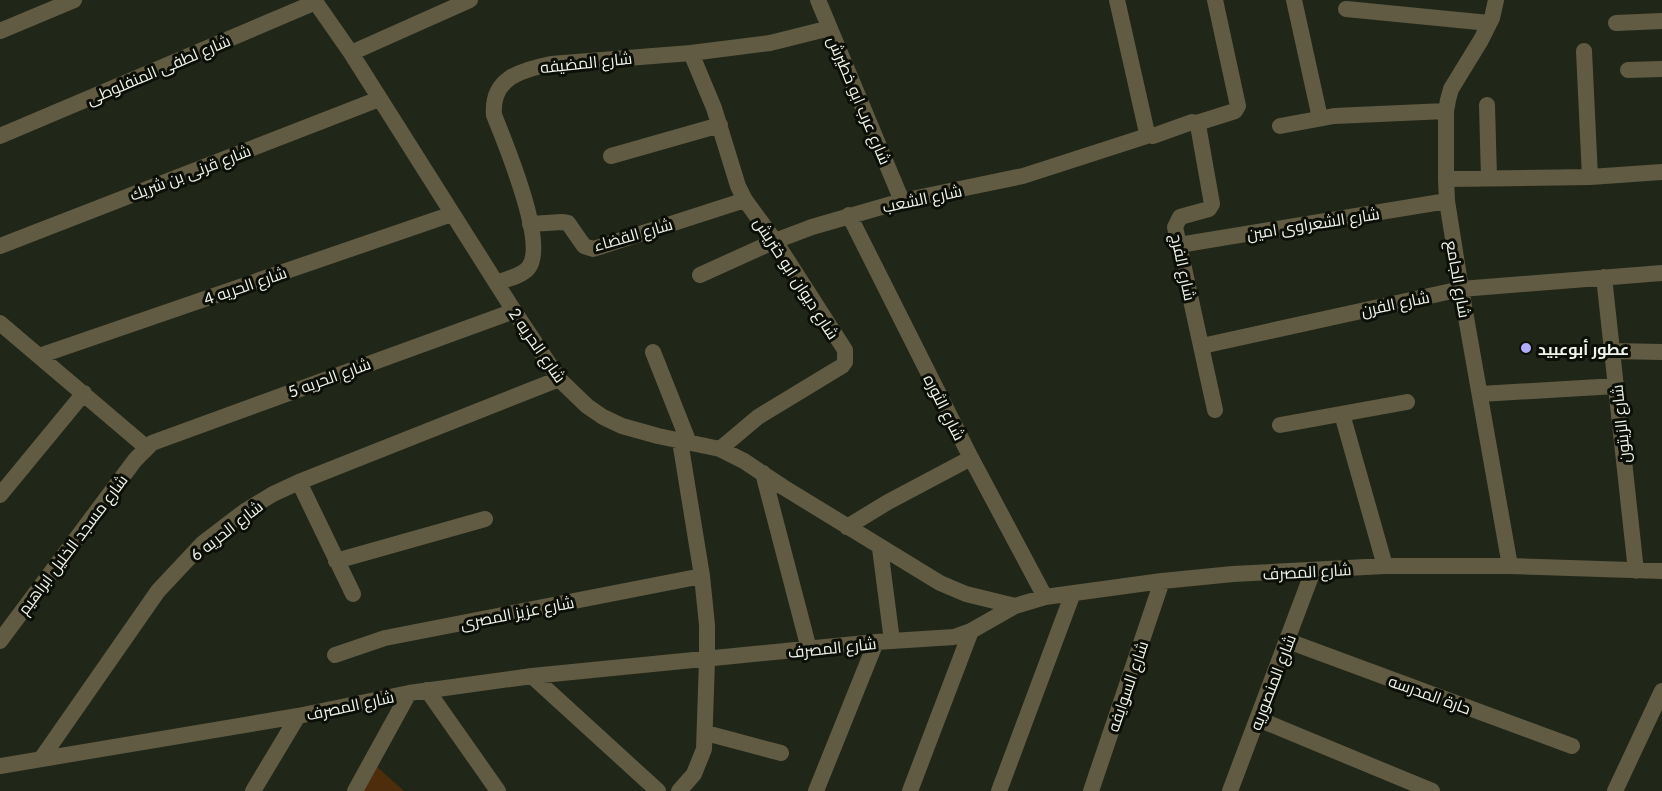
<svg xmlns="http://www.w3.org/2000/svg" width="1662" height="791" viewBox="0 0 1662 791" font-family="Lato,Cairo,sans-serif">
  <style>
    .green { fill: #4e2d0c }
    .lines { fill: none; stroke-linecap: round; stroke-linejoin: round }
    .minor { stroke: #625b43; stroke-width: 16 }
    .poi-dot { fill: #b2adf9; stroke: #0c0f08; stroke-width: 2 }
    .labels { text-anchor: middle; dominant-baseline: central; stroke-width: 6; stroke-linejoin: round; paint-order: stroke }
    .street-label { font-size: 16px; fill: #eff3e9; stroke: #0c0f08 }
    .poi-label { font-size: 16px; font-weight: bold; fill: #eff3e9; stroke: #0c0f08; text-anchor: start }
  </style>
  <rect width="100%" height="100%" fill="#212718"/>
  <path class="green" d="M 376,766 L 404,791 L 361,791 Z"/>
  <g class="lines">
    <path class="minor" d="M 314,0 L 351,53 L 514,311 L 559,379 L 587,406 L 603,417 L 622,426 L 658,436 L 720,449 L 744,461 L 783,487 L 940,583 L 966,594 L 1015,606
      M 818,0 L 902,201
      M 1117,0 L 1147,133 L 1153,136 L 1192,122 L 1197,123 L 1198,125 L 1212,204 L 1209,209 L 1180,217 L 1175,227 L 1215,410
      M 1294,0 L 1320,118
      M 1496,0 L 1492,18 L 1481,40 L 1451,89 L 1448,100 L 1446,111 L 1446,179 L 1447,201 L 1461,289 L 1510,566
      M 1346,9 L 1489,23
      M 1616,23 L 1662,21
      M 0,31 L 74,0
      M 1584,51 L 1590,177
      M 351,53 L 470,0
      M 691,53 L 714,108 L 738,186 L 745,200 L 775,241 L 845,350 L 845,362 L 842,366 L 758,417 L 720,449
      M 1628,70 L 1662,69
      M 1487,105 L 1489,178
      M 1197,123 L 1235,111 L 1238,106 L 1215,0
      M 1280,126 L 1334,116 L 1446,111
      M 0,136 L 316,2
      M 611,156 L 720,125
      M 1446,179 L 1590,177 L 1662,172
      M 849,215 L 971,458 L 1045,597
      M 530,224 L 562,222 L 568,223 L 584,246 L 593,249 L 745,200
      M 1179,245 L 1447,201
      M 0,246 L 379,99
      M 700,275 L 775,241 L 812,227 L 902,201 L 1023,176 L 1150,135
      M 1604,277 L 1636,571
      M 496,283 C 506,279 523,276 529,267 C 547,242 505,143 494,115 C 491,78 521,70 551,64 L 691,53 L 770,43 L 830,28
      M 0,323 L 147,448
      M 1202,346 L 1461,289 L 1662,273
      M 1612,351 L 1662,352
      M 653,352 L 689,443
      M 39,356 L 452,214
      M 1480,394 L 1616,386
      M 1342,414 L 1385,566
      M 1280,425 L 1407,402
      M 763,473 L 809,649
      M 299,482 L 353,594
      M 0,495 L 84,393
      M 847,527 L 888,502 L 971,458
      M 880,548 L 892,641
      M 336,561 L 485,519
      M 0,641 L 135,460 L 152,443 L 514,311
      M 1288,641 L 1572,746
      M 335,655 L 385,638 L 702,576
      M 532,676 L 658,791
      M 427,690 L 498,791
      M 1258,719 L 1432,791
      M 706,733 L 781,753
      M 41,759 L 158,591 L 203,543 L 245,511 L 273,494 L 299,482 L 559,379
      M 0,766 L 298,716 L 409,693 L 532,676 L 876,642 L 954,637 L 971,631 L 1015,606 L 1045,597 L 1162,581 L 1233,574 L 1385,566 L 1510,566 L 1662,571
      M 253,791 L 298,716
      M 355,791 L 409,693
      M 679,791 L 694,774 L 704,749 L 707,660 L 707,625 L 702,576 L 680,441
      M 816,791 L 876,642
      M 910,791 L 971,631
      M 999,791 L 1073,593
      M 1091,791 L 1162,581
      M 1230,791 L 1313,571
      M 1615,791 L 1662,691"/>
  </g>
  <circle class="poi-dot" cx="1526" cy="348" r="6"/>
  <g class="labels">
    <g class="street-label">
      <text transform="translate(586 62) rotate(-6)">شارع المضيفه</text>
      <text transform="translate(158 69) rotate(-23)">شارع لطفى المنفلوطى</text>
      <text transform="translate(860 100) rotate(67)">شارع عرب ابو خطيرش</text>
      <text transform="translate(190 172) rotate(-21)">شارع قرنى بن شريك</text>
      <text transform="translate(922 198) rotate(-12)">شارع الشعب</text>
      <text transform="translate(1313 223) rotate(-9)">شارع الشعراوى امين</text>
      <text transform="translate(633 234) rotate(-16)">شارع القضاء</text>
      <text transform="translate(1184 267) rotate(78)">شارع الفرج</text>
      <text transform="translate(797 278) rotate(57)">شارع ديوان ابو ختريش</text>
      <text transform="translate(1459 279) rotate(80)">شارع الجامع</text>
      <text transform="translate(245 285) rotate(-19)">شارع الحريه 4</text>
      <text transform="translate(1395 303) rotate(-12)">شارع الفرن</text>
      <text transform="translate(538 345) rotate(55)">شارع الحريه 2</text>
      <text transform="translate(329 377) rotate(-20)">شارع الحريه 5</text>
      <text transform="translate(945 407) rotate(63)">شارع الثوره</text>
      <text transform="translate(1620 424) rotate(-96)">شارع الزيتون</text>
      <text transform="translate(226 530) rotate(-38)">شارع الحريه 6</text>
      <text transform="translate(72 544) rotate(-53)">شارع مسجد الخليل ابراهيم</text>
      <text transform="translate(1307 571) rotate(-3)">شارع المصرف</text>
      <text transform="translate(517 612) rotate(-11)">شارع عزيز المصرى</text>
      <text transform="translate(832 647) rotate(-6)">شارع المصرف</text>
      <text transform="translate(1272 682) rotate(-69)">شارع المنصوريه</text>
      <text transform="translate(1127 686) rotate(-71)">شارع السوايفه</text>
      <text transform="translate(1430 694) rotate(20)">حارة المدرسه</text>
      <text transform="translate(350 705) rotate(-12)">شارع المصرف</text>
    </g>
    <g class="poi-label">
      <text x="1538" y="348">عطور أبوعبيد</text>
    </g>
  </g>
</svg>
